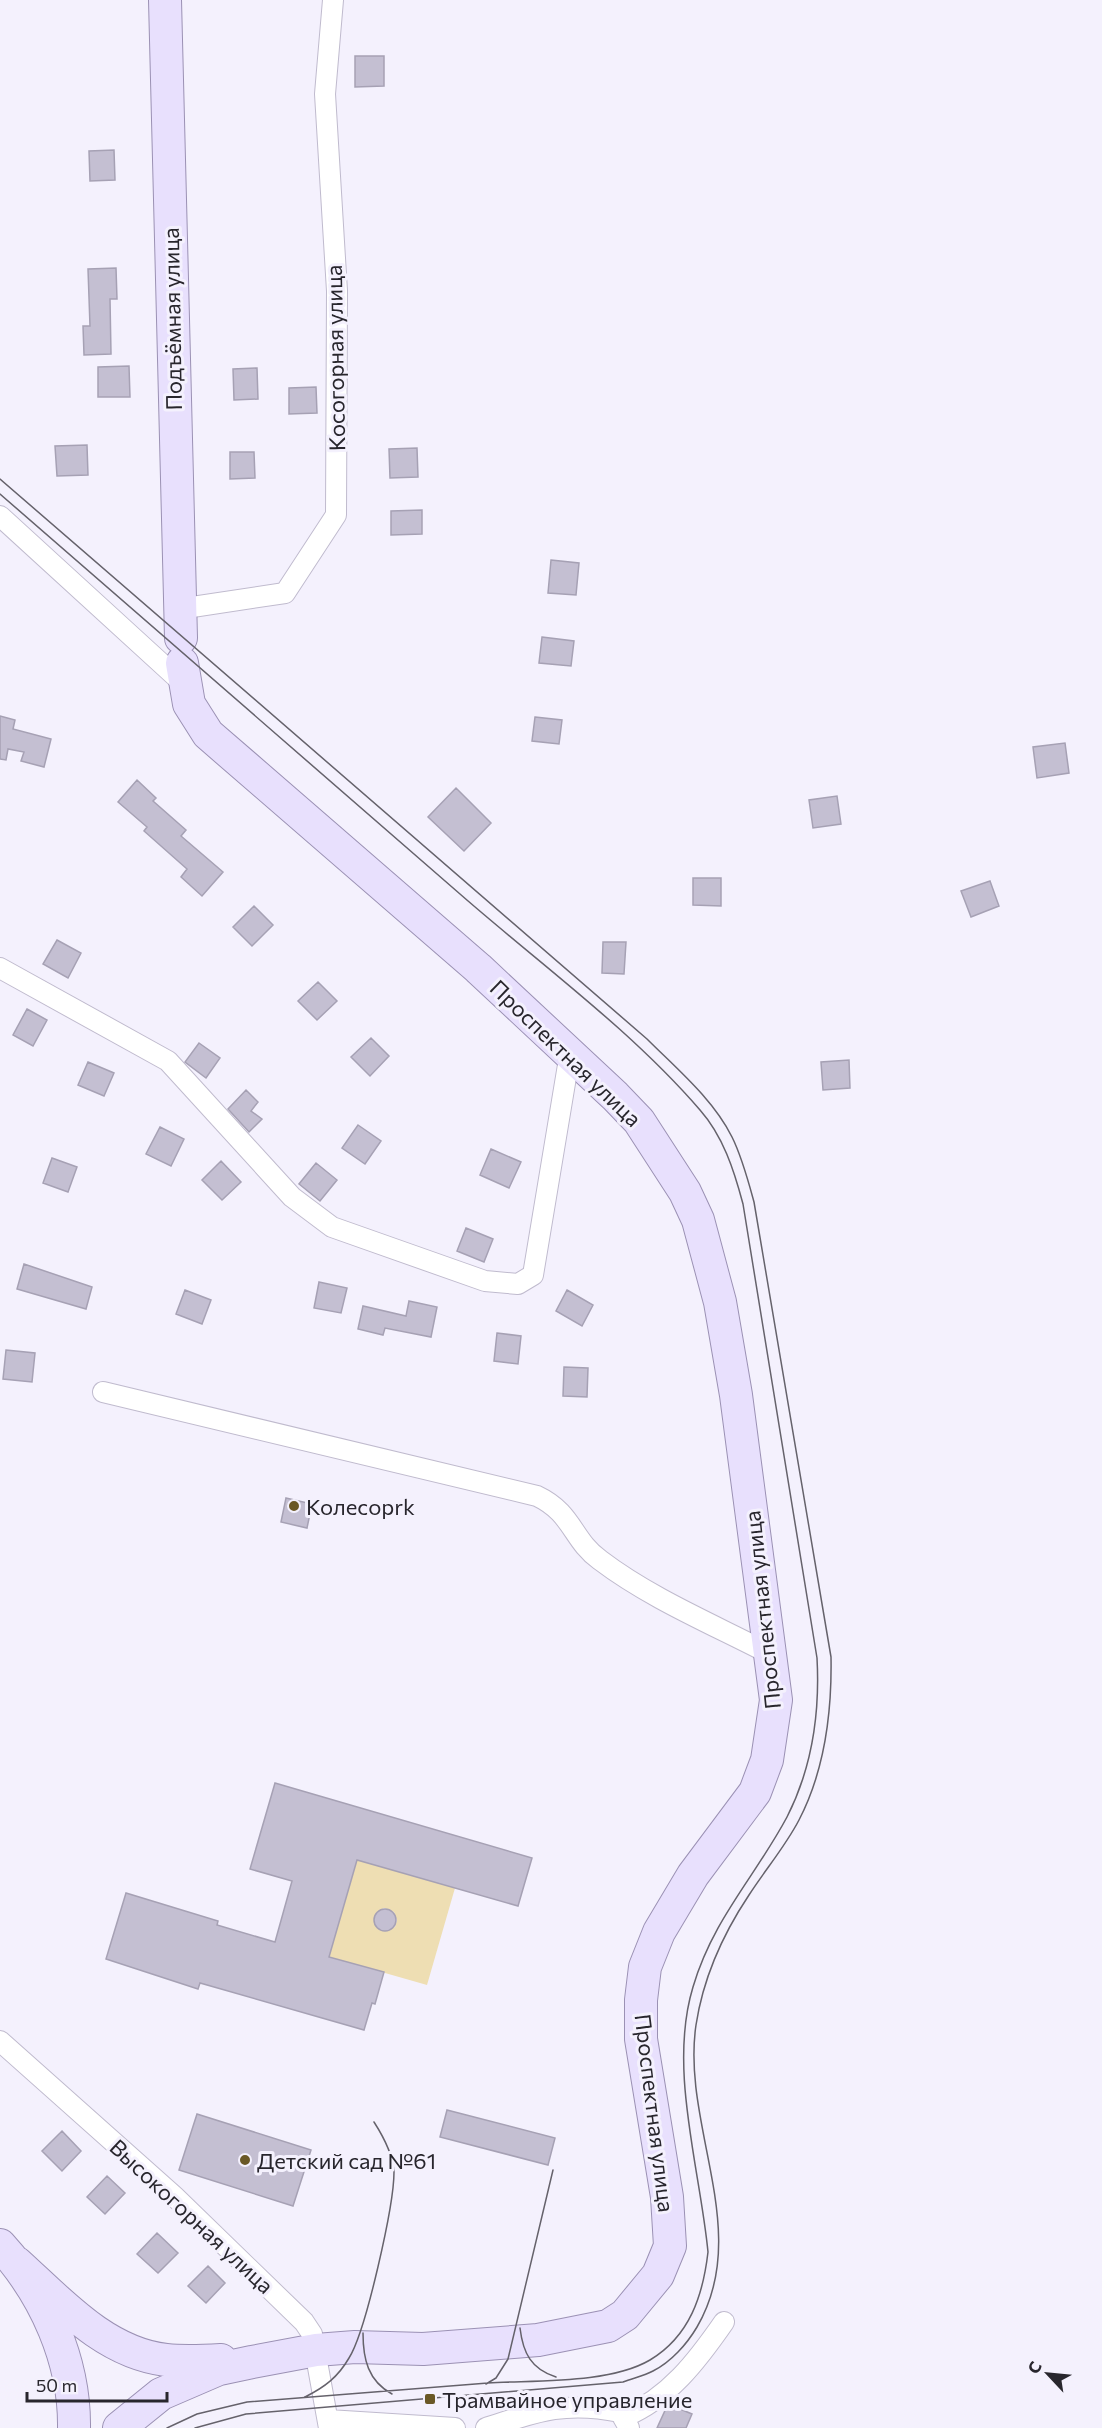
<svg xmlns="http://www.w3.org/2000/svg" width="1102" height="2428" viewBox="0 0 1102 2428" font-family="Commissioner,sans-serif">
  <style>
    .green { fill: #eedeb3; fill-rule: evenodd }
    .building { fill: #c4bfd2; stroke: #a6a1b4; stroke-width: 1.5 }
    .lines { fill: none; stroke-linecap: round; stroke-linejoin: round }
    .street-casing { stroke: #c0bbce; stroke-width: 22 }
    .primary-casing { stroke: #9b91b4; stroke-width: 34 }
    .street { stroke: #fff; stroke-width: 20 }
    .primary { stroke: #e8e0fd; stroke-width: 32 }
    .tram { stroke: #65626b; stroke-width: 1.5 }
    .poi-dot { fill: #6a5826; stroke: #f4f1fd; stroke-width: 2 }
    .labels { text-anchor: middle; dominant-baseline: central; stroke-width: 6; stroke-linejoin: round; paint-order: stroke }
    .street-label { font-size: 22px; fill: #28262d; stroke: #f4f1fd }
    .poi-label { font-size: 22px; fill: #28262d; stroke: #f4f1fd; text-anchor: start }
  </style>
  <rect width="100%" height="100%" fill="#f4f1fd"/>
  <path class="green" d="M 357,1860 L 455,1888 L 427,1985 L 329,1957 ZM 384,1908 L 394,1912 L 397,1920 L 395,1927 L 385,1931 L 378,1929 L 374,1922 L 377,1912 Z"/>
  <path class="building" d="M 355,56 L 384,56 L 384,86 L 355,87 Z
    M 114,150 L 115,180 L 90,181 L 89,151 Z
    M 116,268 L 117,299 L 110,299 L 111,354 L 84,355 L 83,326 L 90,326 L 88,269 Z
    M 129,366 L 130,397 L 98,397 L 98,367 Z
    M 257,368 L 258,399 L 234,400 L 233,369 Z
    M 316,387 L 317,413 L 289,414 L 289,388 Z
    M 87,445 L 88,475 L 57,476 L 55,446 Z
    M 417,448 L 418,477 L 390,478 L 389,449 Z
    M 230,452 L 254,452 L 255,478 L 230,479 Z
    M 422,510 L 422,534 L 391,535 L 391,511 Z
    M 551,560 L 579,563 L 576,595 L 548,593 Z
    M 542,637 L 574,641 L 571,666 L 539,663 Z
    M 0,716 L 15,720 L 13,729 L 51,739 L 44,767 L 21,761 L 24,752 L 8,749 L 6,760 L 0,759 Z
    M 535,717 L 562,720 L 559,744 L 532,741 Z
    M 1065,743 L 1069,773 L 1037,778 L 1033,747 Z
    M 137,780 L 156,798 L 153,801 L 186,830 L 181,836 L 223,872 L 202,896 L 181,877 L 187,869 L 144,831 L 147,827 L 118,802 Z
    M 456,788 L 491,823 L 464,851 L 428,817 Z
    M 837,796 L 841,824 L 813,828 L 809,800 Z
    M 693,878 L 721,878 L 721,906 L 693,905 Z
    M 990,881 L 999,906 L 971,917 L 961,891 Z
    M 254,906 L 273,925 L 252,946 L 233,927 Z
    M 57,940 L 81,953 L 68,978 L 43,964 Z
    M 603,942 L 626,942 L 624,974 L 602,973 Z
    M 318,982 L 337,1001 L 317,1020 L 298,1001 Z
    M 27,1009 L 47,1020 L 33,1046 L 13,1035 Z
    M 371,1038 L 389,1056 L 370,1076 L 351,1057 Z
    M 199,1043 L 220,1058 L 206,1078 L 185,1062 Z
    M 849,1060 L 850,1088 L 823,1090 L 821,1062 Z
    M 88,1062 L 114,1073 L 104,1096 L 78,1085 Z
    M 246,1090 L 258,1102 L 251,1111 L 262,1119 L 249,1132 L 228,1109 Z
    M 358,1125 L 381,1141 L 365,1164 L 342,1148 Z
    M 160,1127 L 184,1139 L 171,1166 L 146,1154 Z
    M 491,1149 L 521,1162 L 509,1188 L 480,1175 Z
    M 52,1158 L 77,1167 L 68,1192 L 43,1183 Z
    M 221,1161 L 241,1182 L 222,1200 L 202,1180 Z
    M 316,1163 L 337,1180 L 320,1201 L 299,1184 Z
    M 466,1228 L 493,1239 L 484,1262 L 457,1251 Z
    M 24,1264 L 92,1287 L 86,1309 L 17,1289 Z
    M 319,1282 L 347,1288 L 341,1313 L 314,1308 Z
    M 185,1290 L 211,1300 L 202,1324 L 176,1314 Z
    M 567,1290 L 593,1305 L 582,1326 L 556,1311 Z
    M 409,1301 L 437,1307 L 431,1337 L 385,1328 L 383,1335 L 358,1329 L 363,1306 L 406,1316 Z
    M 497,1333 L 521,1336 L 518,1364 L 494,1361 Z
    M 6,1350 L 35,1353 L 32,1382 L 3,1379 Z
    M 564,1367 L 588,1368 L 587,1397 L 563,1396 Z
    M 286,1498 L 312,1504 L 307,1528 L 281,1522 Z
    M 275,1783 L 532,1858 L 518,1906 L 357,1860 L 329,1957 L 384,1972 L 375,2004 L 372,2003 L 364,2030 L 200,1983 L 198,1989 L 106,1959 L 126,1893 L 218,1921 L 217,1925 L 275,1942 L 292,1881 L 250,1869 Z
    M374 1920a11 11 0 1 1 22 0a11 11 0 1 1-22 0Z
    M 447,2110 L 555,2138 L 548,2165 L 440,2137 Z
    M 197,2114 L 311,2150 L 293,2206 L 179,2170 Z
    M 62,2131 L 81,2151 L 62,2171 L 42,2151 Z
    M 107,2176 L 125,2193 L 105,2214 L 87,2197 Z
    M 157,2233 L 178,2253 L 158,2273 L 137,2254 Z
    M 208,2266 L 225,2283 L 206,2303 L 188,2286 Z
    M 668,2404 L 692,2414 L 686,2428 L 657,2428 Z"/>
  <g class="lines">
    <defs>
      <path id="street" d="M 0,516 L 186,686
        M 179,609 L 285,593 L 336,515 L 337,291 L 325,94 L 333,0
        M 0,968 L 168,1061 L 292,1197 L 332,1227 L 485,1281 L 518,1284 L 533,1275 L 570,1053
        M 103,1392 L 537,1496 C 573,1513 572,1540 600,1560 C 650,1598 712,1624 768,1653
        M 0,2041 L 174,2196 L 304,2322 L 312,2334 L 329,2428
        M 624,2417 C 669,2398 697,2361 724,2322
        M 328,2420 L 455,2428
        M 486,2428 C 538,2411 566,2401 620,2412 L 629,2428"/>
      <path id="primary" d="M 165,0 L 181,638
        M 0,2245 C 45,2294 75,2361 74,2428
        M 17,2263 C 60,2302 105,2353 166,2360 C 184,2362 203,2361 221,2360
        M 119,2428 L 161,2394 L 219,2369 L 252,2362 L 316,2350 L 355,2347 L 423,2349 L 538,2340 L 608,2326 L 625,2315 L 658,2275 L 670,2246 L 667,2197 L 641,2039 L 641,2000 L 645,1967 L 659,1932 L 693,1875 L 755,1792 L 767,1760 L 776,1700 L 736,1395 L 720,1302 L 698,1220 L 685,1192 L 639,1121 L 615,1096 L 478,968 L 208,734 L 189,704 L 182,663"/>
    </defs>
    <use href="#street" class="street-casing"/>
    <use href="#primary" class="primary-casing"/>
    <use href="#street" class="street"/>
    <use href="#primary" class="primary"/>
    <path class="tram" d="M 0,479 L 647,1039 C 677,1069 713,1099 732,1137 C 742,1157 748,1180 754,1202 L 831,1657 C 832,1713 825,1770 799,1820 C 785,1847 765,1870 749,1895 C 723,1934 703,1979 696,2025 C 681,2126 753,2231 697,2327 C 687,2344 671,2362 653,2371 C 644,2376 633,2378 623,2382 L 246,2414 L 195,2428
      M 0,494 C 153,627 306,761 460,894 C 540,964 630,1029 700,1110 C 723,1136 734,1170 743,1204 L 817,1658 C 820,1713 812,1768 787,1817 C 755,1877 713,1919 693,1987 C 668,2069 700,2168 708,2252 C 703,2295 690,2336 650,2360 C 609,2384 535,2380 488,2383 C 408,2389 328,2396 247,2402 L 197,2414 L 167,2428
      M 520,2328 C 523,2353 531,2369 556,2377
      M 363,2333 C 363,2359 368,2381 392,2394
      M 486,2384 L 496,2378 L 508,2359 L 553,2170
      M 305,2397 C 325,2387 338,2377 349,2358 C 366,2331 394,2205 394,2172 C 393,2155 383,2136 374,2122"/>
  </g>
  <g class="poi-dot">
    <circle cx="294" cy="1506" r="6"/>
    <circle cx="245" cy="2160" r="6"/>
    <rect x="424" y="2393" width="12" height="12" rx="3"/>
  </g>
  <g class="labels">
    <g class="street-label">
      <text transform="translate(172 319) rotate(-91)">Подъёмная улица</text>
      <text transform="translate(335 358) rotate(-91)">Косогорная улица</text>
      <text transform="translate(566 1053) rotate(44)">Проспектная улица</text>
      <text transform="translate(762 1610) rotate(-96)">Проспектная улица</text>
      <text transform="translate(655 2113) rotate(83)">Проспектная улица</text>
      <text transform="translate(192 2216) rotate(43)">Высокогорная улица</text>
    </g>
    <g class="poi-label">
      <text x="306" y="1506">Колесоprk</text>
      <text x="257" y="2160">Детский сад №61</text>
      <text x="442" y="2399">Трамвайное управление</text>
    </g>
  </g>
  <g transform="translate(1048 2374) rotate(296)" stroke="#f4f1fd" stroke-width="4.5" paint-order="stroke">
  <path d="M0-4.5L10 22L0 15L-10 22Z" fill="#28262d"/>
  <text y="-9" font-size="16" font-weight="bold" text-anchor="middle" fill="#28262d">С</text>
  </g>
  <path d="M27 2392v9h140v-9" fill="none" stroke="#28262d" stroke-width="3"/>
  <text x="36" y="2392" font-size="18" fill="#28262d" stroke="#f4f1fd" stroke-width="4.5" paint-order="stroke">50 m</text>
</svg>
